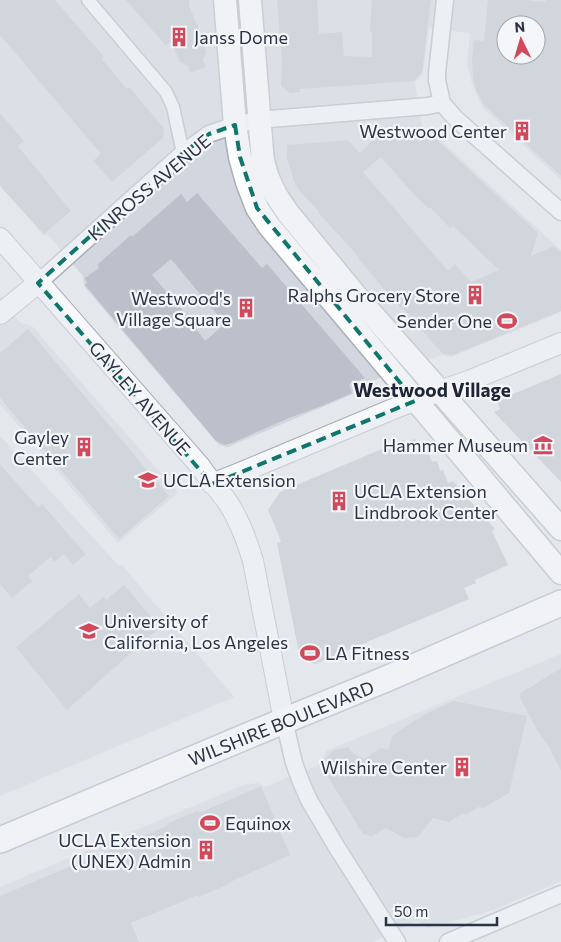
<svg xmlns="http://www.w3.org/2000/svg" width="561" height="942" viewBox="0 0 561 942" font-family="Commissioner,sans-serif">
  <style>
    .built { fill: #d2d6de; fill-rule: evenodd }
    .building { fill: #bbc0ca; fill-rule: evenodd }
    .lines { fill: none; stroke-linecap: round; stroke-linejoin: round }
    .pedestrian-casing { stroke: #a9aeb7; stroke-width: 15 }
    .minor-casing { stroke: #a9aeb7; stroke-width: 19 }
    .tertiary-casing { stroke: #a9aeb7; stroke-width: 22 }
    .secondary-casing { stroke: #a9aeb7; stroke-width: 25 }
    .primary-casing { stroke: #a3abb8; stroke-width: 28 }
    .pedestrian { stroke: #f7f8fa; stroke-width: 12 }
    .minor { stroke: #f7f8fa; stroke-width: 16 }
    .tertiary { stroke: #f7f8fa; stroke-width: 20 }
    .secondary { stroke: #fff; stroke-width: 22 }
    .primary { stroke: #fff; stroke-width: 25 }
    .marked { fill: none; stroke: #0f766e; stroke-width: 4; stroke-dasharray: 10 6; stroke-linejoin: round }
    .labels { text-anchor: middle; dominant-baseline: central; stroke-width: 4.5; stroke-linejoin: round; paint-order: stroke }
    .poi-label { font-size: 18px; fill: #2b3445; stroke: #f4f6f9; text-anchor: end }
    .street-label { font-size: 18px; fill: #2b3445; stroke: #f4f6f9 }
    .neighbourhood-label { font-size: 19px; font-weight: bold; fill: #1d2536; stroke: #f4f6f9 }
  </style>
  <rect width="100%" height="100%" fill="#e4e7ec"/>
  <path class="built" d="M 0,0 L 561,0 L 561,180 L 483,108 L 472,84 L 467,64 L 470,33 L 429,28 L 423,73 L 415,83 L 423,133 L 437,137 L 561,250 L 561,312 L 451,357 L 441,355 L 366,383 L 360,391 L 228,447 L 219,445 L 84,286 L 83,276 L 48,235 L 43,235 L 0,185 ZM 506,25 L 536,25 L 536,55 L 506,55 Z
    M 0,296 L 19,322 L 32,326 L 178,493 L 118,543 L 0,404 Z
    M 0,436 L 118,565 L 122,565 L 234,697 L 0,796 Z
    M 561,654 L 561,881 L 494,910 L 428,928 L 417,921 L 372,942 L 0,942 L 0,887 L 244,785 L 258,783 L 265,787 L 321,764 L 326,751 Z"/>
  <path class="building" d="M 0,0 L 55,0 L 104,57 L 102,59 L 127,89 L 129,87 L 164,128 L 163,138 L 112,182 L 93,161 L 101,154 L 0,35 Z
    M 126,0 L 189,0 L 189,6 L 200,31 L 198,32 L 206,51 L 203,60 L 206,67 L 190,73 L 188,66 L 180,62 L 171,42 L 165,45 Z
    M 277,0 L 317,0 L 319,34 L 342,32 L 344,56 L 372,57 L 372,32 L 370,32 L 372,0 L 431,0 L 422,72 L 414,81 L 300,89 L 300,92 L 290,93 L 281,86 L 282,61 Z
    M 488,0 L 525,0 L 545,2 L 545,0 L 561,0 L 561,176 L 484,105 L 476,90 L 473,78 L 472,59 L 474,40 L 484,41 ZM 506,25 L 536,25 L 536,55 L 506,55 Z
    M 0,113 L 24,141 L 18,146 L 71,211 L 44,234 L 0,186 Z
    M 394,133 L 395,134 L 403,134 L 403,136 L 423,135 L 436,139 L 538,233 L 531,256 L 554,246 L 561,252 L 561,311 L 453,355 L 444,354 L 437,348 L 403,308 L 402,309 L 382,287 L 358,258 L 359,258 L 350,247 L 318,213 L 319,212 L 299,190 L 293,180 L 293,176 L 287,160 L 287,145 L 347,140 L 351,143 L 360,153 L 376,137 L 387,136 L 389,134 ZM 381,157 L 415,196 L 429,209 L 430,207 L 450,228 L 453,226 L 499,270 L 471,282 L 455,264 L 448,271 L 363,172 Z
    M 197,193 L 262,268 L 267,264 L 365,378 L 349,384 L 352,393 L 322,406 L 289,418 L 232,443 L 224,445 L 216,441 L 85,285 L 87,283 L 85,278 L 99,268 L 98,264 L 131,235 L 132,237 L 181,194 L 187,202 ZM 171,259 L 225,324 L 205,341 L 178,305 L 152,275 Z
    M 28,329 L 169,496 L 119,539 L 0,398 L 0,353 Z
    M 561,374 L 561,482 L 494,412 L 500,409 L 497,401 Z
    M 415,439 L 419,446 L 422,445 L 426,455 L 429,454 L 432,462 L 437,461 L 440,471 L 443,470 L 448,483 L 453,481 L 495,529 L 492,531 L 508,565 L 475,580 L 476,583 L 464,588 L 469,599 L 315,664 L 305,661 L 300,656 L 298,648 L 277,543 L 281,542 L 275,526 L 268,510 L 280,492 L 403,440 L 406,442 Z
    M 0,464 L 38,507 L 42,504 L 86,554 L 73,565 L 64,554 L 54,562 L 51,557 L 28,576 L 32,581 L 12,598 L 0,584 Z
    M 124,585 L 160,627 L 67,710 L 16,647 L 79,594 L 90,608 L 104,596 L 106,600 Z
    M 561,668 L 561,771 L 549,747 L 537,730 L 519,696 L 521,694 L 520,693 L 538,683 L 538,682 Z
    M 454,701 L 527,716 L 509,793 L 484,808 L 479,807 L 467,814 L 462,814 L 449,822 L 433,818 L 418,837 L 404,838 L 386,828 L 372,836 L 363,834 L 326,774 L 325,759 L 334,750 L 348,747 L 353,753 L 364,759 L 380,748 L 388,750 L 393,735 L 425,714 Z
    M 261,786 L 290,855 L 228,883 L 229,884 L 199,897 L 198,895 L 131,923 L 139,942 L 0,942 L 0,896 L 169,825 L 168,823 L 198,811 L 199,813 Z"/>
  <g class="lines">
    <defs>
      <path id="pedestrian" d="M 88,0 L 166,92 L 173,107 L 183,153"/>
      <path id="minor" d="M 445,0 L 437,73 L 437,80 L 442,103 L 455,118 L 561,212
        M 38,283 L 183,153 L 209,134 L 235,125 L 258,120 L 428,106 L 442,103
        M 284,720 L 294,763 L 301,782 L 309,800 L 336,846 L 397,942
        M 448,942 L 561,894"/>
      <path id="tertiary" d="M 0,238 L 200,466 C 208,478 218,489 226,500 C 239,518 247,541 253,561 L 284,720
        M 0,314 L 38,283
        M 212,484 L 242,472 L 393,409 L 440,391 L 471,380 L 561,343"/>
      <path id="secondary" d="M 225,0 L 235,125 L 240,157 L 247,182 L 257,208 L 269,226 L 561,573
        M 250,0 L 262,151 L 263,161 L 268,178 L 276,195 L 288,213 L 357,297 L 561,529"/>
      <path id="primary" d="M 0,840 L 252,734 L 386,679 L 561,603"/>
    </defs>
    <use href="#pedestrian" class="pedestrian-casing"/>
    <use href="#minor" class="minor-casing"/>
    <use href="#tertiary" class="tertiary-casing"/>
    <use href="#secondary" class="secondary-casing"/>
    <use href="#primary" class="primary-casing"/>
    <use href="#pedestrian" class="pedestrian"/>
    <use href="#minor" class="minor"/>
    <use href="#tertiary" class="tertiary"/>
    <use href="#secondary" class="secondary"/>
    <use href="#primary" class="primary"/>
  </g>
  <path d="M0 0H561V942H0ZM 235,125 L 240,157 L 257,208 L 415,401 L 212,484 L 38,283 L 183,153 L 209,134 Z" fill="#e4e7ec" fill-opacity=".55" fill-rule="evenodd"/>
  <path class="marked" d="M 235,125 L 240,157 L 257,208 L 415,401 L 212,484 L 38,283 L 183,153 L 209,134 Z"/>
  <defs>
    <symbol id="building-bare" viewBox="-9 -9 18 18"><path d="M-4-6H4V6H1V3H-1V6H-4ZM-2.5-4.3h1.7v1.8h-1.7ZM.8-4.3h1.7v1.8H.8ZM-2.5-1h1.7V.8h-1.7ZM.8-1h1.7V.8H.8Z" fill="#d1495b" stroke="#f4f6f9" stroke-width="2.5" paint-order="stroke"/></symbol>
    <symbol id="stadium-bare" viewBox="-9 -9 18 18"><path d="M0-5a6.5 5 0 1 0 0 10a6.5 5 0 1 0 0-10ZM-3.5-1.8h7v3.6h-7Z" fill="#d1495b" stroke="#f4f6f9" stroke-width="2.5" paint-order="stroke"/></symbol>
    <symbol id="museum-bare" viewBox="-9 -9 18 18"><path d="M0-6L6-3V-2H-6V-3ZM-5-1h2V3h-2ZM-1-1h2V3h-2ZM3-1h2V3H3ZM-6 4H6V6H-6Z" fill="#d1495b" stroke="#f4f6f9" stroke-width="2.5" paint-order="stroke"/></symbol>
    <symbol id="university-bare" viewBox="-9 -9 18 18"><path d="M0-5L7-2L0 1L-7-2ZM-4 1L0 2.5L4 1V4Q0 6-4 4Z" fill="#d1495b" stroke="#f4f6f9" stroke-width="2.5" paint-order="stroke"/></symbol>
  </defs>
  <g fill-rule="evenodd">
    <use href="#building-bare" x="165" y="23" width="28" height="28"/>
    <use href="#building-bare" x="508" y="117" width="28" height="28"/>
    <use href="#building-bare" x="461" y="281" width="28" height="28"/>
    <use href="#building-bare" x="232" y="294" width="28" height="28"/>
    <use href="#stadium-bare" x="493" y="307" width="28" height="28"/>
    <use href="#museum-bare" x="529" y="431" width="28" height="28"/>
    <use href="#building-bare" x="70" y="433" width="28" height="28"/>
    <use href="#university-bare" x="134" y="466" width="28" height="28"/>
    <use href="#building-bare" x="325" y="487" width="28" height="28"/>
    <use href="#university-bare" x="75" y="617" width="28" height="28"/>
    <use href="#stadium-bare" x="296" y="639" width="28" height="28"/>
    <use href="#building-bare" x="448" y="753" width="28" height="28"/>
    <use href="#stadium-bare" x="196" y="809" width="28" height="28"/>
    <use href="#building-bare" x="192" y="836" width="28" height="28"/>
  </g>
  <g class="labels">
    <g class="poi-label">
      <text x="194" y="37" text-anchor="start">Janss Dome</text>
      <text x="507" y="131">Westwood Center</text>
      <text x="460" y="295">Ralphs Grocery Store</text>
      <text x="231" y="298">Westwood's<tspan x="231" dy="21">Village Square</tspan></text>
      <text x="492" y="321">Sender One</text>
      <text x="69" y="437">Gayley<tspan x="69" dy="21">Center</tspan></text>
      <text x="528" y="445">Hammer Museum</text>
      <text x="163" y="480" text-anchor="start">UCLA Extension</text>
      <text x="354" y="491" text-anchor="start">UCLA Extension<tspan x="354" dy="21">Lindbrook Center</tspan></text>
      <text x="104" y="621" text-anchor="start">University of<tspan x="104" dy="21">California, Los Angeles</tspan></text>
      <text x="325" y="653" text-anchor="start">LA Fitness</text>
      <text x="447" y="767">Wilshire Center</text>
      <text x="225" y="823" text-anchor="start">Equinox</text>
      <text x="191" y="840">UCLA Extension<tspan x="191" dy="21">(UNEX) Admin</tspan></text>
    </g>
    <g class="street-label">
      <text transform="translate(149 187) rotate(-40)">KINROSS AVENUE</text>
      <text transform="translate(140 398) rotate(49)">GAYLEY AVENUE</text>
      <text transform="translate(281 723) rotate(-22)">WILSHIRE BOULEVARD</text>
    </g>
    <g class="neighbourhood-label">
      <text x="432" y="389">Westwood Village</text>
    </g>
  </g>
  <g transform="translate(521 40) rotate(355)"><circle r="24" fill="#f4f6f9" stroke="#a4a8b1"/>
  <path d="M0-4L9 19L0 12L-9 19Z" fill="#d1495b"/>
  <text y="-8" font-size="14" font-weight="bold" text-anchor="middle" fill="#2b3445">N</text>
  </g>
  <path d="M386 917v8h111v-8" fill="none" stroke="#2b3445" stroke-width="2.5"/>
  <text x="394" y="917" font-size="15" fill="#2b3445" stroke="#f4f6f9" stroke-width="4" paint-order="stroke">50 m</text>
</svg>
